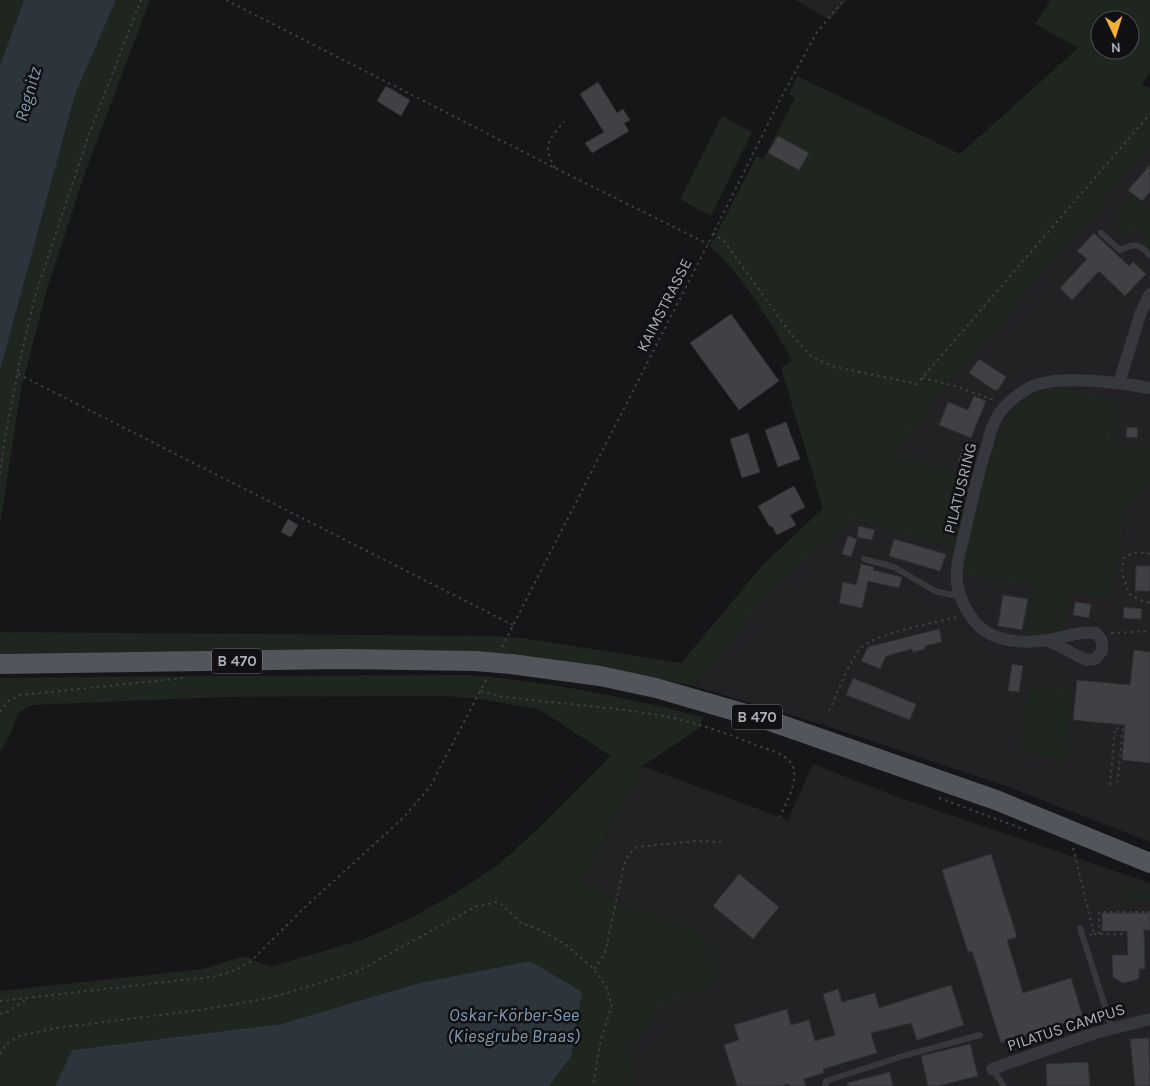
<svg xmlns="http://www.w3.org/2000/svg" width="1150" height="1086" viewBox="0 0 1150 1086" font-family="Karla,sans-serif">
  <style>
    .built { fill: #222225 }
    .green { fill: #1e261f; fill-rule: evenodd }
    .water { fill: #2c353c }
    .building { fill: #404145; stroke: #303034 }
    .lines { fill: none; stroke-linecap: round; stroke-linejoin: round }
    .path { stroke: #3d3f44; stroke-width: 2; stroke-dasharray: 2.5 4; stroke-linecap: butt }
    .lane { stroke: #37383d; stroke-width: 6 }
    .street { stroke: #37383d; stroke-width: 12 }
    .primary { stroke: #53555c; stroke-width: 20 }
    .primary-bridge { stroke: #53555c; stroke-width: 20 }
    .labels { text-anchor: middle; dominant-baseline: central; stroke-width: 5; stroke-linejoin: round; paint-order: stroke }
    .shield { fill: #111113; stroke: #7b7e86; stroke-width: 1 }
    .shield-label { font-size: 15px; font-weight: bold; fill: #a8adb8 }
    .street-label { font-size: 16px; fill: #a8adb8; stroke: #111113 }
    .water-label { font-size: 18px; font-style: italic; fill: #7f9bb3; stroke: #111113 }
  </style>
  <rect width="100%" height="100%" fill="#161618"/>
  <path class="built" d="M 795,0 L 847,0 L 830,20 Z
    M 1150,145 L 1150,448 L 1110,444 L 1004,423 L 982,481 L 893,453 L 946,385 Z
    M 1150,482 L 1150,842 L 1011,788 L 824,725 L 694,686 L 768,593 L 851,519 L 965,553 L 960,574 L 1109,596 L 1128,504 Z
    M 813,764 L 895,796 L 1150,883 L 1150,1086 L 636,1086 L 628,1046 L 665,1004 L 714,985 L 692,924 L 630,908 L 582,883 L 642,766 L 788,820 Z"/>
  <path class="green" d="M 0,0 L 24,0 L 0,65 Z
    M 116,0 L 150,0 L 87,167 L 47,289 L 21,389 L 0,525 L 0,371 L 75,95 Z
    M 1051,0 L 1150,0 L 1150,72 L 1142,84 L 1150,89 L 1150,145 L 946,385 L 893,453 L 982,481 L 1004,423 L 1015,407 L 1038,392 L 1061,387 L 1115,398 L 1110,444 L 1150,448 L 1150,482 L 1128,504 L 1109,597 L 1070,592 L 1065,630 L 1027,637 L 1035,586 L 960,574 L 965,553 L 851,519 L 768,593 L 694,686 L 608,668 L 178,652 L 0,654 L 0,632 L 490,636 L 522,638 L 681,663 L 761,567 L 823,508 L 781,368 L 792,360 C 769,320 744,277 710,246 L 757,156 L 763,159 L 795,98 L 789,94 L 797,76 L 960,154 L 1078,48 L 1035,24 ZM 1100,20 L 1130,20 L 1130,50 L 1100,50 Z
    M 722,116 L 752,132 L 711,216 L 680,199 Z
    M 1131,197 L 1150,212 L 1150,249 L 1144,243 L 1143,233 L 1139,229 L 1133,229 L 1125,236 L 1121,236 L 1114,220 Z
    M 470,675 C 549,682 626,697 703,717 L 700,728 L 642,766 L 582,883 L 630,908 L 692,924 L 711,948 L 714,985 L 665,1004 L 628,1046 L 636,1086 L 549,1086 L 571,1057 L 530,961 L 419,983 L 281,1024 L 72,1050 L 55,1086 L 0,1086 L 0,991 L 203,969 L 244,956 L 270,967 L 364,939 L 411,918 L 457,892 L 498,865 L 541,826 L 611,756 L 540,710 L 482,699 L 444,696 L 224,697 L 33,705 C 13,711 19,717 11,732 C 8,739 4,745 0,751 L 0,678 L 194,676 Z
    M 1028,686 L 1071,690 L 1065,758 L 1020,752 Z
    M 1120,882 L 1150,892 L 1149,899 L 1132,899 L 1133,906 L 1117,905 Z"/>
  <path class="water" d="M 24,0 L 116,0 L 75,95 L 0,371 L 0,65 Z
    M 530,961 L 582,992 L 571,1057 L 549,1086 L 55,1086 L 72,1050 L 281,1024 L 419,983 Z"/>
  <path class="building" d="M 598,82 L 617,113 L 623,109 L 630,120 L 624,123 L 629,131 L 592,153 L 585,143 L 604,132 L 580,94 Z
    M 386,86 L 410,100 L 401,116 L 377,101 Z
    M 778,136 L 809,153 L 799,170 L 768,153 Z
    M 1150,165 L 1150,192 L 1142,201 L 1128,190 Z
    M 1094,233 L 1129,266 L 1133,262 L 1146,274 L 1125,296 L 1099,271 L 1072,300 L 1060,288 L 1087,259 L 1077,251 Z
    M 731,314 L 779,381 L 739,410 L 690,343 Z
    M 979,359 L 1006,377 L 998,390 L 994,390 L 969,373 Z
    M 974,396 L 986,401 L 971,438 L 939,425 L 948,402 L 968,410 Z
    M 786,422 L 800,459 L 778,467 L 765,430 Z
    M 1127,427 L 1138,428 L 1137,438 L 1126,437 Z
    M 748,433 L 760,472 L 742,478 L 730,439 Z
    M 966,440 L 975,444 L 967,466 L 958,462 Z
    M 794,486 L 805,507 L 790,515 L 796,525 L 777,535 L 772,526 L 770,527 L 758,506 Z
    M 288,519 L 298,525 L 291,537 L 281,532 Z
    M 859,526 L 875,530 L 872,540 L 857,537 Z
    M 848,536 L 857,539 L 851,557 L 842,554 Z
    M 894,539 L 946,554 L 940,571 L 889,556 Z
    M 861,564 L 874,567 L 873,570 L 902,577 L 899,588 L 868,581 L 862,608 L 839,603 L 843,582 L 856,585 Z
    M 1136,566 L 1150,566 L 1150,591 L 1135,591 Z
    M 1003,595 L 1028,599 L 1022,630 L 998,626 Z
    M 1075,602 L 1091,604 L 1089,618 L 1073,615 Z
    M 1124,607 L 1142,609 L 1141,619 L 1123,618 Z
    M 939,629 L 942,642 L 925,646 L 925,649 L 913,652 L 912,649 L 886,656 L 880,669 L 861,661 L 868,647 Z
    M 1134,650 L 1150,652 L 1150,763 L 1122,760 L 1125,725 L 1073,720 L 1077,680 L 1130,685 Z
    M 1012,664 L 1023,666 L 1019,692 L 1008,691 Z
    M 853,678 L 916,704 L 910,720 L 846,695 Z
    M 991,854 L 1017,937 L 1007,940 L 1023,993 L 1071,978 L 1083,1017 L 1001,1043 L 972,951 L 968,952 L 942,870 Z
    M 739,874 L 779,907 L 753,939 L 713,906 Z
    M 1102,913 L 1150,913 L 1150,930 L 1144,930 L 1145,969 L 1139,969 L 1139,979 L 1123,983 L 1113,977 L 1112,955 L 1128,955 L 1127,931 L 1102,931 Z
    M 951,985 L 964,1025 L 917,1040 L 911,1023 L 871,1033 L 877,1053 L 823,1069 L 824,1073 L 804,1079 L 806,1086 L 789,1086 L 789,1084 L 781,1086 L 737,1086 L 724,1045 L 739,1040 L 734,1025 L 787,1009 L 791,1025 L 809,1020 L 815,1041 L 835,1035 L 823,994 L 838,989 L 842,1002 L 875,993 L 879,1008 Z
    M 1149,1038 L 1150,1086 L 1135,1086 L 1130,1039 Z
    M 970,1044 L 978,1076 L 938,1086 L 928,1086 L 921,1056 Z
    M 1088,1062 L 1090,1086 L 1047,1086 L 1046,1064 Z
    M 890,1072 L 893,1086 L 847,1086 L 847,1083 Z"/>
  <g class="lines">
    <path class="path" d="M 226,0 L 555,168 L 708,244
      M 555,168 C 542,145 548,140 564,122
      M 713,233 L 724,241 L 794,338 L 811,356 L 831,366 L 917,384 L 1150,114
      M 18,374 L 513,625
      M 922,378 L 952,385 L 994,400
      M 0,474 L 5,437 L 21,355 L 35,296 L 88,137 L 141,0
      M 1150,554 C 1139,552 1132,551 1123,559 L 1122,572 L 1129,594 L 1140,600 L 1150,603
      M 1111,633 L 1150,631
      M 502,647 L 708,244 L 782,96 L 817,32 L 844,0
      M 481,691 L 504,697 C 553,703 603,706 652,714 C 687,719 722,732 754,744 C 765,749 784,753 791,763 C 801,778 786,803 780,817
      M 829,711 C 836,697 851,657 861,648 C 876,633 934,623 957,617
      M 0,712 L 8,701 L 21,695 L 184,678
      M 1110,785 L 1115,728 L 1123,729 L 1117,786
      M 939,798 L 1026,830
      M 1073,848 L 1094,934 L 1090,935
      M 1094,934 L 1123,934
      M 1099,934 L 1099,912 L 1150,912
      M 594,969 L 605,953 L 624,865 L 629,854 L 637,847 L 696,841 L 724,842
      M 0,1001 L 218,976 L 236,970 L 250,962 L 304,908 L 402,819 L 430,787 L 487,678
      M 0,1014 L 7,1012 L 27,999
      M 0,1054 L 6,1044 L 19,1036 L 56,1028 L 200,1010 L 270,998 L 358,971 L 477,906 L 499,902 L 521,923 L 540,930 L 566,945 L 594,969 L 606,986 L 612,1005 L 601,1039 L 593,1086"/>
    <path class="lane" d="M 1101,233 L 1120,250 C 1137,243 1137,243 1150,255
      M 864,559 L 894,567 L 935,591 L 961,597
      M 1080,928 L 1112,1028
      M 992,1069 L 1004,1086
      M 825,1086 L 826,1081 L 903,1056 L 980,1035"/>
    <path class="street" d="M 1119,383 L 1141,312 L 1150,294
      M 1047,640 L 1086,660 L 1095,659 L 1102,651 L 1102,641 L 1096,633 C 1079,631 1064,637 1048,640 C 1027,643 1003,643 985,631 C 970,620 960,601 957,583 C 955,564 962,545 966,527 C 972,499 978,473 987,446 C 989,438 991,428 995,421 C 1001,407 1014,397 1027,389 C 1053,373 1120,383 1150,388
      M 992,1069 L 1095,1033 L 1150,1019"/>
    <path class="primary" d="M 0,664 L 343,659 L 475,661
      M 511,664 L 600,676 L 656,688 L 770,721 L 996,800 L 1150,863"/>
    <path class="primary-bridge" d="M 475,661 L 511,664"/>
  </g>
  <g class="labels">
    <g class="shield">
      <rect x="212" y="648.5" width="50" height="25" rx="4"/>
      <rect x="732" y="704.5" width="50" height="25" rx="4"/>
    </g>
    <g class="shield-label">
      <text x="237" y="661">B 470</text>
      <text x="757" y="717">B 470</text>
    </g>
    <g class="street-label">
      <text transform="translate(664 305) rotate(-63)">KAIMSTRASSE</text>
      <text transform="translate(960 488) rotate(-76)">PILATUSRING</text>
      <text transform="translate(1066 1027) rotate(-18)">PILATUS CAMPUS</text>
    </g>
    <g class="water-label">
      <text transform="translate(28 94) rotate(-74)">Regnitz</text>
      <text x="514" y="1015">Oskar-Körber-See<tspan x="514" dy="21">(Kiesgrube Braas)</tspan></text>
    </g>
  </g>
  <g transform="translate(1115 35) rotate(176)"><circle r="24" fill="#111113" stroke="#4d4f55"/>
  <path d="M0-4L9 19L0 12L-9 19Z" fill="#f2b134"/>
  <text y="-8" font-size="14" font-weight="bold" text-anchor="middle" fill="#a8adb8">N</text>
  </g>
</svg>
